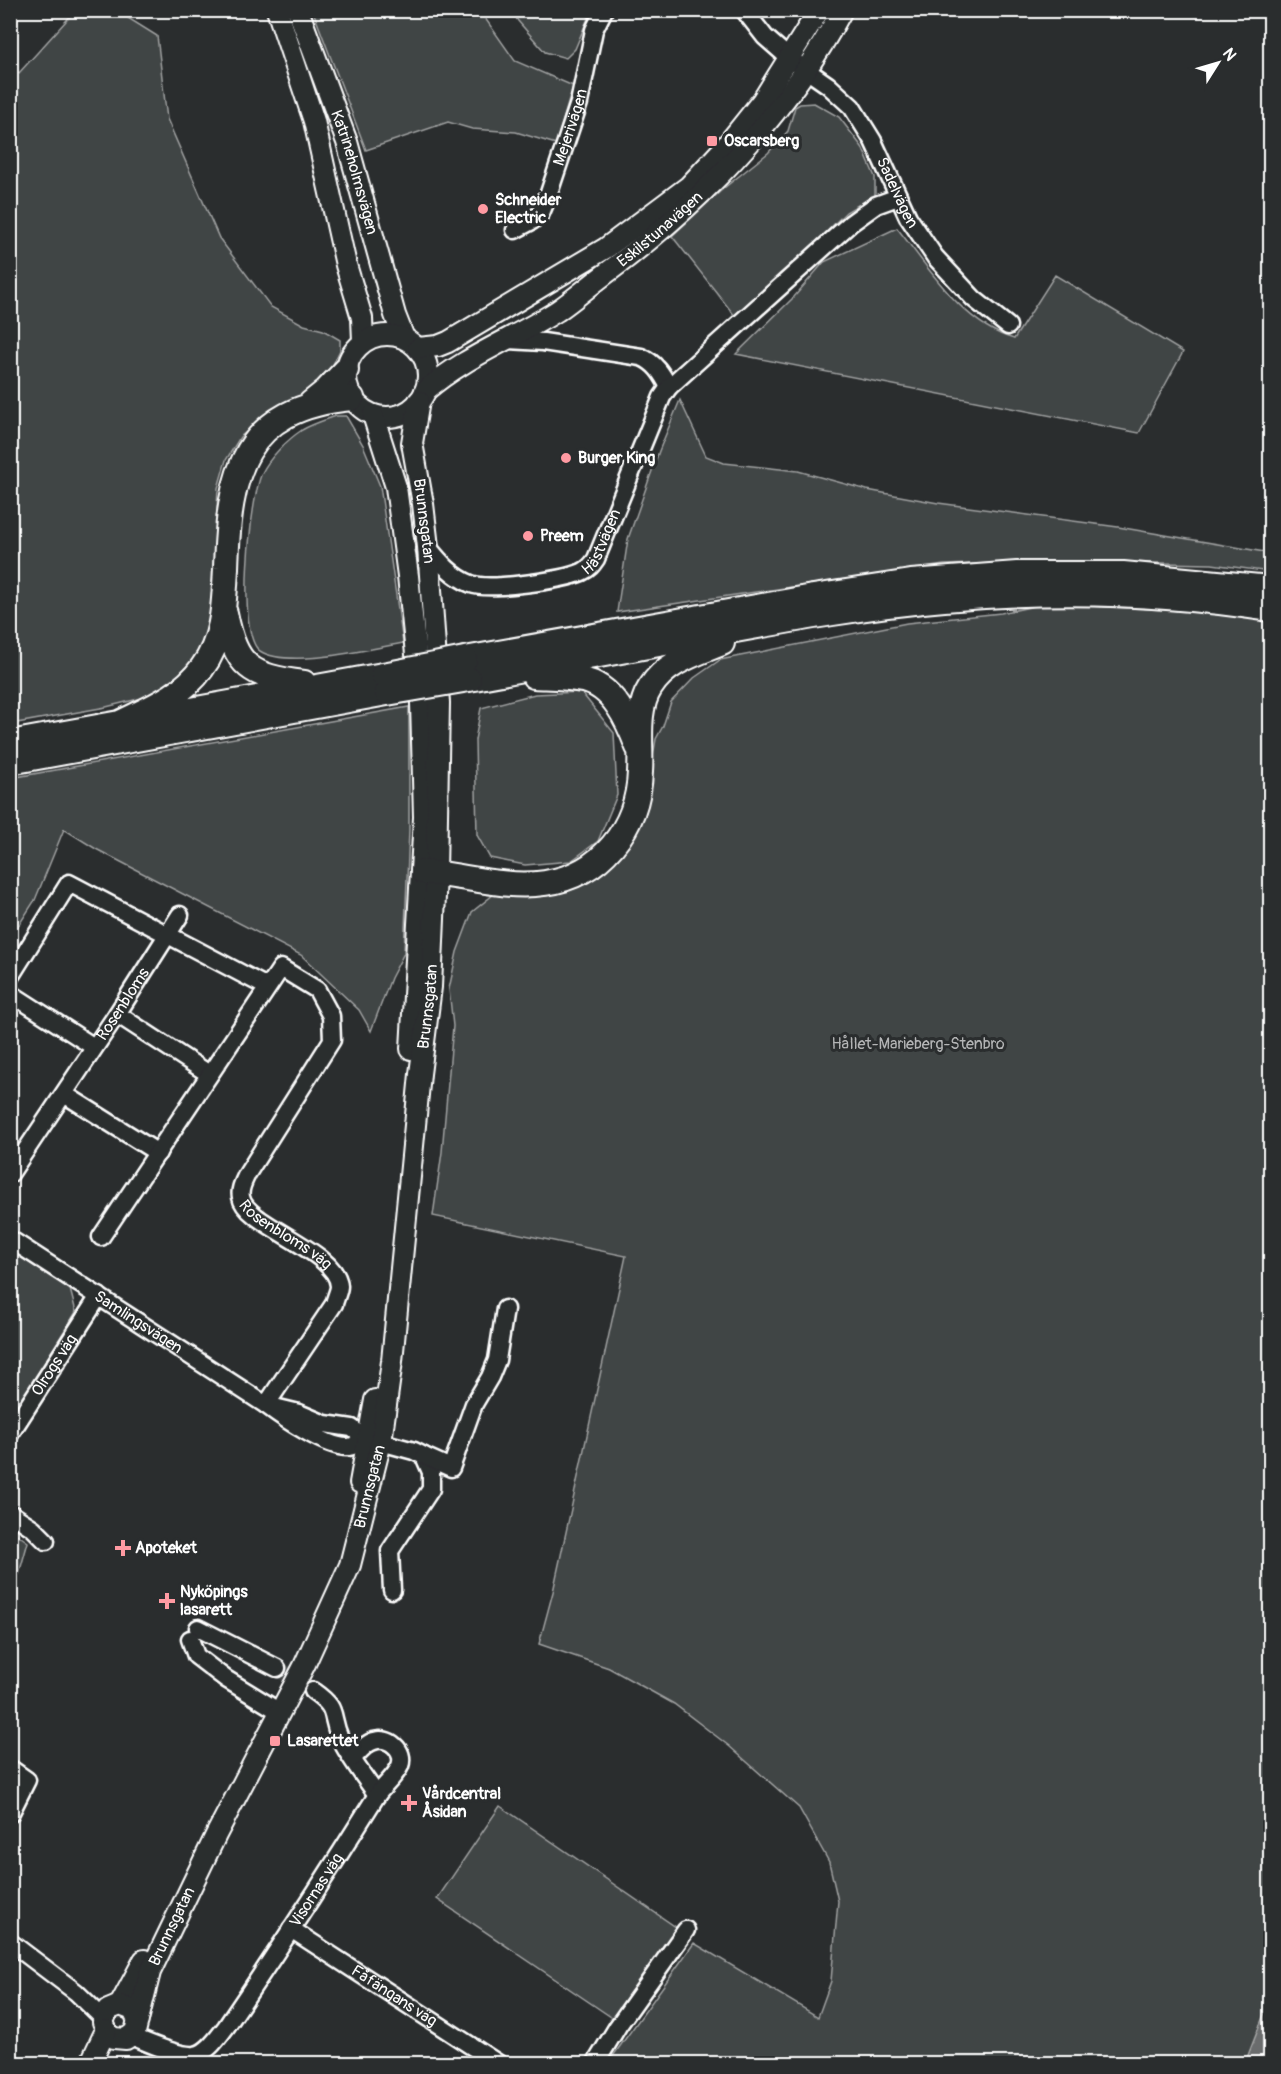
<svg xmlns="http://www.w3.org/2000/svg" width="1281" height="2074" viewBox="0 0 1281 2074" font-family="Pangolin,sans-serif">
  <style>
    .green { fill: #414445; stroke: #a0a2a2; stroke-width: 1.5 }
    .water { fill: #6a6c6d; stroke: #a6a7a7; stroke-width: 1.5 }
    .lines { fill: none; stroke-linecap: round; stroke-linejoin: round }
    .minor-tunnel { stroke: #3f4243; stroke-width: 16; stroke-dasharray: 16 8; stroke-linecap: butt }
    .minor-casing { stroke: #fff; stroke-width: 21 }
    .major-casing { stroke: #fff; stroke-width: 24 }
    .highway-casing { stroke: #fff; stroke-width: 28 }
    .minor { stroke: #2a2d2e; stroke-width: 16 }
    .major { stroke: #2a2d2e; stroke-width: 20 }
    .highway { stroke: #2a2d2e; stroke-width: 24 }
    .highway-bridge-casing { stroke: #fff; stroke-width: 28; stroke-linecap: butt }
    .highway-bridge { stroke: #2a2d2e; stroke-width: 24 }
    .poi-dot { fill: #ff9aa2; stroke: #2a2d2e; stroke-width: 2 }
    .labels { text-anchor: middle; dominant-baseline: central; stroke-width: 6; stroke-linejoin: round; paint-order: stroke }
    .street-label { font-size: 16px; fill: #fff; stroke: #2a2d2e }
    .poi-label { font-size: 16px; font-weight: bold; fill: #fff; stroke: #2a2d2e; text-anchor: start }
    .park-label { font-size: 16px; fill: #b3b4b5; stroke: #2a2d2e }
  </style>
  <rect width="100%" height="100%" fill="#2a2d2e"/>
  <filter id="ink" filterUnits="userSpaceOnUse"><feTurbulence type="fractalNoise" baseFrequency=".0167" numOctaves="2"/><feDisplacementMap in="SourceGraphic" scale="12" xChannelSelector="R" yChannelSelector="G"/><feConvolveMatrix kernelMatrix="1 2 1 2 8 2 1 2 1" color-interpolation-filters="sRGB"/></filter>
  <g filter="url(#ink)">
    <path class="green" d="M 75,11 L 117,11 L 157,36 L 167,119 L 219,238 L 271,307 L 304,325 L 323,330 L 340,340 L 340,350 L 325,381 L 259,421 L 240,437 L 226,460 L 218,488 L 211,626 L 206,648 L 174,683 L 150,696 L 106,707 L 11,724 L 10,66 L 19,73 Z
      M 313,11 L 480,11 L 515,61 L 573,86 L 556,144 L 516,132 L 472,129 L 448,122 L 366,150 Z
      M 512,11 L 591,11 L 575,49 L 566,58 L 545,52 L 518,21 Z
      M 814,103 L 839,117 L 862,147 L 875,177 L 875,195 L 846,212 L 794,265 L 735,316 L 672,236 L 724,188 L 768,153 L 788,131 L 795,107 L 800,104 Z
      M 897,228 C 929,268 962,324 1014,339 L 1055,275 L 1183,352 L 1139,433 L 736,354 L 794,297 L 824,262 Z
      M 680,400 L 706,456 L 724,463 L 798,471 L 867,490 L 938,503 L 1118,527 L 1270,553 L 1270,572 L 1212,564 L 1059,561 L 944,565 L 617,612 L 628,539 L 659,451 Z
      M 336,416 L 346,416 L 363,445 L 380,486 L 403,643 C 370,649 288,669 260,651 C 236,635 250,499 262,473 C 270,457 287,440 302,430 C 312,424 325,420 336,416 Z
      M 1045,604 L 1250,614 L 1270,618 L 1270,2063 L 608,2063 L 694,1943 L 818,2017 L 831,1981 L 838,1901 L 829,1862 L 799,1808 L 729,1746 L 674,1704 L 609,1668 L 539,1644 L 553,1592 L 626,1256 L 433,1216 L 442,1152 L 453,1026 L 449,989 L 457,952 L 472,912 L 493,895 L 513,892 L 550,895 L 578,885 L 650,774 L 656,739 L 663,726 L 671,702 L 694,678 L 720,660 L 907,623 L 1001,613 Z
      M 581,692 L 614,733 L 617,795 L 598,841 L 571,861 L 525,865 L 490,858 L 477,835 L 475,740 L 481,708 L 535,694 Z
      M 409,707 L 409,830 L 404,953 L 391,978 L 371,1031 L 359,1010 L 301,955 L 96,849 L 64,829 L 35,900 L 15,931 L 11,928 L 11,778 Z
      M 11,1251 L 70,1289 L 76,1312 L 11,1417 Z
      M 11,1530 L 28,1542 L 19,1574 L 11,1588 Z
      M 500,1806 L 680,1930 L 617,2021 L 437,1899 Z"/>
    <path class="water" d="M 1270,1999 L 1270,2063 L 1245,2063 Z"/>
    <g class="lines">
      <path class="minor-tunnel" d="M 277,1668 L 313,1691"/>
      <defs>
        <g id="minor">
          <path id="s1" d="M 744,10 L 765,37 L 789,58 L 828,85 L 852,107 L 873,141 L 908,217 L 935,257 L 974,299 L 1008,326"/>
          <path id="s2" d="M 515,230 L 532,221 L 541,213 L 548,196 L 579,103 L 594,30 L 604,10"/>
          <path d="M 508,340 L 543,342 L 641,357 C 655,362 662,374 669,387"/>
          <path id="s3" d="M 428,547 C 440,562 453,577 471,584 C 490,591 563,580 582,572 C 589,569 592,565 596,559 L 662,397 L 669,387 L 851,223 L 876,205 L 898,197"/>
          <path d="M 10,977 L 69,883 L 267,987"/>
          <path d="M 10,993 L 94,1047"/>
          <path d="M 117,1014 L 209,1074"/>
          <path d="M 64,1094 L 158,1153"/>
          <path id="s4" d="M 10,1174 L 117,1014 L 180,915"/>
          <path id="s5" d="M 101,1237 L 281,968 L 317,990 L 331,1016 L 332,1040 L 247,1174 C 244,1181 239,1189 241,1197 C 245,1225 338,1251 339,1286 C 339,1291 335,1299 334,1304 L 266,1405"/>
          <path id="s6" d="M 10,1239 L 266,1405 C 282,1417 328,1449 349,1447 C 354,1446 361,1442 366,1440 L 352,1428 L 325,1424 L 299,1413 L 266,1405"/>
          <path id="s7" d="M 10,1434 L 99,1296"/>
          <path d="M 381,1442 L 414,1451 L 424,1456 L 431,1472 L 431,1489 L 390,1551 L 392,1590"/>
          <path d="M 424,1456 L 451,1468 L 474,1404 L 490,1377 L 497,1360 L 505,1309"/>
          <path d="M 10,1513 L 33,1528 L 46,1541"/>
          <path d="M 198,1628 L 277,1668"/>
          <path d="M 190,1639 L 196,1656 L 226,1679 L 280,1712"/>
          <path d="M 313,1691 C 340,1710 329,1713 340,1738 C 348,1756 366,1779 377,1795"/>
          <path d="M 10,1768 L 27,1780 L 10,1814"/>
          <path id="s8" d="M 291,1929 L 499,2064"/>
          <path d="M 10,1942 L 76,1992 L 104,2019"/>
          <path id="s9" d="M 131,2036 C 146,2042 178,2057 195,2055 C 208,2053 218,2037 226,2027 C 277,1952 327,1875 375,1798 C 382,1786 394,1779 400,1766 C 406,1750 388,1736 374,1741 C 366,1743 359,1752 353,1758"/>
          <path d="M 595,2064 L 618,2026 L 686,1930"/>
        </g>
        <g id="major">
          <path d="M 277,10 L 314,121 L 346,265 L 362,318 L 363,341"/>
          <path id="s10" d="M 298,10 L 347,142 L 395,315 L 404,338"/>
          <circle cx="387" cy="376" r="41"/>
          <path d="M 418,348 L 438,346 L 448,342 L 606,248 L 689,186 L 726,146 L 762,101 L 819,10"/>
          <path id="s11" d="M 425,391 C 464,357 513,339 557,311 C 573,300 588,287 604,275 C 700,204 785,117 842,10"/>
          <path d="M 373,415 L 396,487 L 408,576 L 421,703 L 424,817 L 411,1049"/>
          <path d="M 360,1483 L 375,1400"/>
          <path d="M 120,2005 L 144,1960"/>
          <path id="s12" d="M 138,2021 L 133,2010 L 120,2005 L 108,2010 L 103,2022 L 108,2034 L 114,2038 L 126,2039 L 135,2032 L 150,1972 L 216,1835 L 304,1666 L 350,1565 L 381,1442 L 392,1361 L 420,1074 L 431,987 L 436,873 L 439,703 L 428,547 L 423,504 L 412,443 L 419,401"/>
          <path d="M 90,2064 L 106,2030"/>
        </g>
        <path id="highway" d="M 311,403 L 327,390 L 346,370
          M 225,613 C 236,668 250,676 304,683
          M 465,659 L 813,597 L 911,582 L 1017,574 L 1123,574 L 1270,588
          M 534,676 C 550,677 566,677 582,680 C 613,685 628,721 638,747
          M 469,679 C 545,665 621,651 697,637 C 779,622 861,606 944,599 C 1052,589 1164,592 1270,609
          M 120,723 C 150,708 182,696 202,668 C 224,639 224,602 226,568 C 229,473 242,408 352,398
          M 10,743 L 383,675
          M 10,762 L 387,693
          M 423,872 C 462,875 505,889 545,883 C 601,875 638,828 640,772 C 642,746 635,711 650,688 C 666,662 695,654 722,643"/>
      </defs>
      <use href="#minor" class="minor-casing"/>
      <use href="#major" class="major-casing"/>
      <use href="#highway" class="highway-casing"/>
      <use href="#minor" class="minor"/>
      <use href="#major" class="major"/>
      <use href="#highway" class="highway"/>
      <defs>
        <path id="highway-bridge" d="M 383,675 L 465,659
          M 387,693 L 469,679"/>
      </defs>
      <use href="#highway-bridge" class="highway-bridge-casing"/>
      <use href="#highway-bridge" class="highway-bridge"/>
    </g>
  </g>
  <g class="poi-dot">
    <rect x="706" y="135" width="12" height="12" rx="3"/>
    <circle cx="483" cy="209" r="6"/>
    <circle cx="566" cy="458" r="6"/>
    <circle cx="528" cy="536" r="6"/>
    <path d="M120 1539h6v6h6v6h-6v6h-6v-6h-6v-6h6z"/>
    <path d="M164 1592h6v6h6v6h-6v6h-6v-6h-6v-6h6z"/>
    <rect x="269" y="1735" width="12" height="12" rx="3"/>
    <path d="M406 1794h6v6h6v6h-6v6h-6v-6h-6v-6h6z"/>
  </g>
  <g class="labels">
    <g class="street-label">
      <text stroke="none"><textPath href="#s2" startOffset="122">Mejerivägen</textPath></text>
      <text stroke="none"><textPath href="#s10" startOffset="172">Katrineholmsvägen</textPath></text>
      <text stroke="none"><textPath href="#s1" startOffset="243">Sadelvägen</textPath></text>
      <text stroke="none"><textPath href="#s11" startOffset="286">Eskilstunavägen</textPath></text>
      <text transform="translate(424 521) rotate(83)">Brunnsgatan</text>
      <text stroke="none"><textPath href="#s3" startOffset="207">Hästvägen</textPath></text>
      <text stroke="none"><textPath href="#s4" startOffset="204">Rosenbloms</textPath></text>
      <text stroke="none"><textPath href="#s12" startOffset="1176">Brunnsgatan</textPath></text>
      <text stroke="none"><textPath href="#s5" startOffset="662">Rosenbloms väg</textPath></text>
      <text stroke="none"><textPath href="#s6" startOffset="153">Samlingsvägen</textPath></text>
      <text stroke="none"><textPath href="#s7" startOffset="82">Olrogs väg</textPath></text>
      <text stroke="none"><textPath href="#s12" startOffset="692">Brunnsgatan</textPath></text>
      <text stroke="none"><textPath href="#s9" startOffset="274">Visornas väg</textPath></text>
      <text stroke="none"><textPath href="#s12" startOffset="208">Brunnsgatan</textPath></text>
      <text stroke="none"><textPath href="#s8" startOffset="123">Fåfängans väg</textPath></text>
    </g>
    <g class="poi-label">
      <text x="724" y="141">Oscarsberg</text>
      <text x="495" y="200">Schneider<tspan x="495" dy="18">Electric</tspan></text>
      <text x="578" y="458">Burger King</text>
      <text x="540" y="536">Preem</text>
      <text x="135" y="1548">Apoteket</text>
      <text x="180" y="1592">Nyköpings<tspan x="180" dy="18">lasarett</tspan></text>
      <text x="287" y="1741">Lasarettet</text>
      <text x="422" y="1794">Vårdcentral<tspan x="422" dy="18">Åsidan</tspan></text>
    </g>
    <g class="park-label">
      <text x="918" y="1044">Hållet-Marieberg-Stenbro</text>
    </g>
  </g>
  <rect width="1281" height="2074" fill="none" stroke="#2a2d2e" stroke-width="36"/>
  <rect x="18" y="18" width="1245" height="2038" fill="none" stroke="#fff" stroke-width="2" filter="url(#ink)"/>
  <g transform="translate(1218 63) rotate(53)" stroke="#2a2d2e" stroke-width="4.5" paint-order="stroke">
  <path d="M0-4.5L10 22L0 15L-10 22Z" fill="#ffffff"/>
  <text y="-9" font-size="16" font-weight="bold" text-anchor="middle" fill="#ffffff">N</text>
  </g>
</svg>
